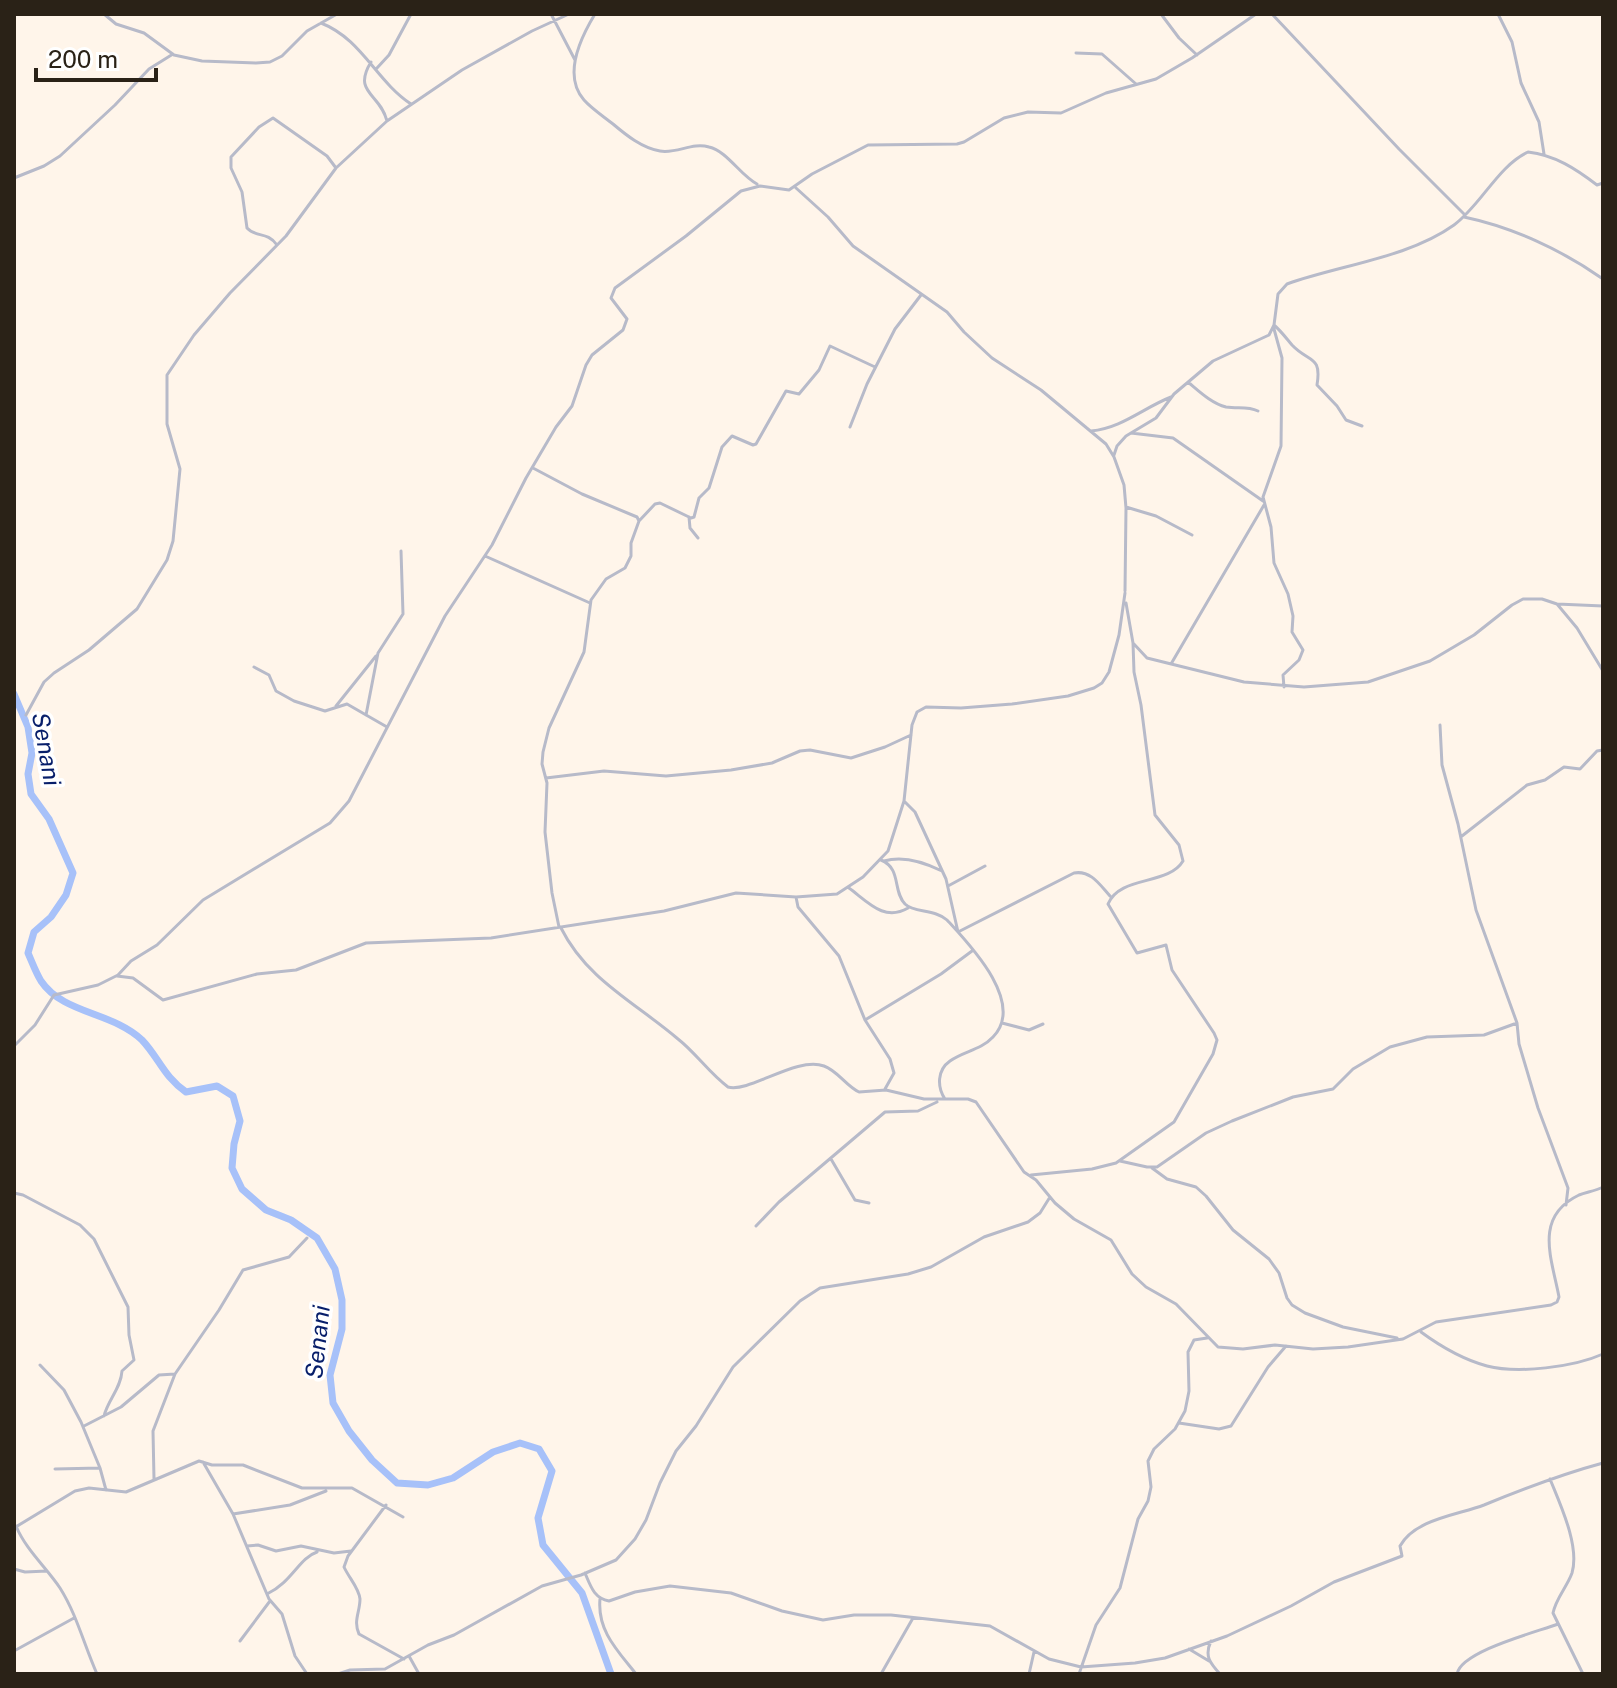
<svg xmlns="http://www.w3.org/2000/svg" width="1617" height="1688" viewBox="0 0 1617 1688" font-family="'Public Sans',sans-serif">
  <style>
    .lines { fill: none; stroke-linecap: round; stroke-linejoin: round }
    .river { stroke: #a7c1f9; stroke-width: 7 }
    .minor { stroke: #b7bac9; stroke-width: 3 }
    .labels { text-anchor: middle; dominant-baseline: central; stroke-width: 7; stroke-linejoin: round; paint-order: stroke }
    .water-label { font-size: 24px; font-style: italic; fill: #071e6a; stroke: #fff }
  </style>
  <rect width="100%" height="100%" fill="#fff5ea"/>
  <g class="lines">
    <path class="river" d="M 14,694 L 28,727 L 32,753 L 28,774 L 31,794 L 49,819 L 73,873 L 66,895 L 51,917 L 34,932 L 28,953 C 32,962 36,973 41,981 C 63,1014 113,1012 142,1040 C 159,1058 164,1077 186,1092 L 217,1086 L 233,1096 L 240,1121 L 234,1144 L 232,1168 L 242,1189 L 266,1210 L 291,1220 L 317,1238 L 335,1269 L 342,1300 L 342,1329 L 330,1375 L 333,1403 L 349,1431 L 372,1460 L 397,1483 L 428,1485 L 453,1478 L 493,1452 L 520,1443 L 539,1449 L 552,1471 L 538,1518 L 543,1545 L 582,1593 L 611,1674"/>
    <path class="minor" d="M 104,14 L 116,24 L 144,33 L 174,55 L 202,61 L 256,63 L 270,62 L 282,56 L 307,31 L 337,14
      M 551,14 L 575,60
      M 595,14 C 581,37 562,75 584,100 C 592,109 603,116 613,124 C 626,135 642,148 660,151 C 677,154 692,142 709,147 C 727,151 740,175 757,184
      M 1161,14 L 1179,38 L 1197,55
      M 1272,14 L 1399,149 L 1465,215
      M 1498,14 L 1512,42 L 1521,83 L 1539,122 L 1544,154
      M 321,23 C 362,39 376,81 411,104
      M 1076,53 L 1102,54 L 1136,84
      M 371,62 C 352,93 380,93 387,121
      M 377,68 L 389,55 L 411,14
      M 14,178 L 44,166 L 60,156 L 115,105 L 149,69 L 173,54
      M 796,188 L 828,217 L 853,246 L 947,312 L 964,332 L 992,358 L 1041,390 L 1106,444 L 1114,457 L 1124,485 L 1126,508 L 1125,591
      M 1464,217 C 1512,227 1562,250 1603,279
      M 277,245 C 267,231 256,238 247,228 L 242,192 L 231,168 L 231,157 L 259,127 L 273,118 L 327,156 L 336,168
      M 1274,325 C 1281,331 1286,338 1292,345 C 1309,363 1322,355 1317,385 L 1337,406 L 1346,420 L 1362,426
      M 1274,329 L 1282,358 L 1281,446 L 1263,497 L 1271,527 L 1274,563 L 1288,594 L 1293,616 L 1292,632 L 1303,650 L 1299,660 L 1283,675 L 1284,687
      M 1188,382 C 1199,391 1211,403 1226,407 C 1238,409 1247,406 1258,411
      M 850,427 L 867,384 L 895,329 L 921,295
      M 1091,431 C 1122,428 1143,408 1171,397
      M 1131,433 L 1173,438 L 1263,501
      M 1114,455 L 1117,446 L 1126,436 L 1156,418 L 1174,394 L 1213,361 L 1269,335 L 1274,325 L 1278,294 L 1287,284 C 1340,265 1408,258 1454,225 C 1481,205 1498,166 1528,152 C 1555,155 1576,169 1597,185 L 1603,183
      M 533,468 L 582,494 L 637,517 L 639,521 L 631,543 L 631,556 L 625,568 L 606,579 L 591,600 L 584,652 L 549,728 L 543,752 L 542,764 L 547,783 L 545,832 L 552,893 L 559,927
      M 1126,507 L 1156,516 L 1192,535
      M 689,517 L 690,528 L 698,538
      M 639,521 L 655,504 L 660,503 L 691,518 L 694,517 L 699,498 L 709,488 L 722,447 L 732,436 L 753,445 L 756,444 L 786,391 L 799,394 L 819,370 L 830,346 L 875,367
      M 485,556 L 590,603
      M 1126,603 L 1133,643 L 1147,658 L 1244,682 L 1304,687 L 1368,682 L 1430,661 L 1474,635 L 1512,605 L 1523,599 L 1542,599 L 1557,604 L 1603,606
      M 1557,604 L 1577,628 L 1603,671
      M 1171,664 L 1264,505
      M 254,667 L 269,675 L 276,691 L 294,701 L 325,711 L 347,704 L 387,727
      M 336,706 L 376,656
      M 26,715 L 44,682 L 54,673 L 89,650 L 137,609 L 167,560 L 173,541 L 180,469 L 167,424 L 167,375 L 194,335 L 230,293 L 286,236 L 336,168 L 387,121 L 462,70 L 532,31 L 569,14
      M 366,715 L 378,653 L 403,614 L 401,551
      M 1440,725 L 1442,765 L 1458,824 L 1476,910 L 1517,1023 L 1519,1044 L 1538,1108 L 1568,1188 L 1566,1205
      M 546,778 L 604,771 L 666,776 L 731,770 L 772,763 L 800,751 L 810,750 L 851,758 L 885,747 L 911,735
      M 904,801 L 915,812 L 946,879 L 958,932 L 1074,873 C 1091,870 1100,885 1110,896
      M 1462,836 L 1527,785 L 1545,780 L 1564,767 L 1580,769 L 1597,751 L 1603,750
      M 881,860 C 902,869 892,890 905,904 C 914,913 935,909 947,920 C 970,945 1026,1003 993,1037 C 981,1050 964,1051 950,1061 C 937,1070 937,1087 945,1099
      M 884,861 C 904,855 924,862 942,871
      M 948,886 L 985,866
      M 849,888 C 868,902 884,922 908,908
      M 796,897 L 798,907 L 839,956 L 865,1020 L 890,1059 L 894,1073 L 885,1089
      M 561,928 C 587,980 636,1003 678,1039 C 696,1053 709,1073 728,1087 C 750,1093 796,1056 824,1066 C 838,1071 846,1086 859,1092 L 886,1090 L 924,1099 L 968,1099 L 976,1102 L 1024,1172 L 1036,1180 L 1055,1203 L 1074,1219 L 1111,1240 L 1132,1274 L 1146,1287 L 1176,1304 L 1218,1347 L 1243,1349 L 1275,1345 L 1313,1349 L 1348,1347 L 1403,1339 L 1436,1322 L 1551,1305 L 1557,1302 L 1559,1297 C 1552,1259 1533,1217 1579,1195 C 1587,1192 1595,1191 1603,1187
      M 117,976 L 133,978 L 163,1000 L 257,974 L 296,970 L 366,943 L 491,938 L 664,911 L 736,893 L 796,897 L 837,894 L 863,877 L 888,851 L 904,801 L 912,725 L 917,712 L 926,707 L 961,708 L 1012,704 L 1068,696 L 1094,688 L 1102,683 L 1109,672 L 1119,635 L 1125,593
      M 865,1020 L 941,974 L 972,951
      M 1002,1023 L 1029,1030 L 1043,1024
      M 14,1046 L 35,1025 L 54,995 L 98,985 L 118,975 L 131,961 L 157,945 L 203,900 L 330,823 L 349,801 L 445,616 L 492,545 L 526,478 L 556,427 L 572,406 L 586,365 L 592,355 L 623,330 L 627,319 L 611,298 L 615,288 L 686,236 L 741,191 L 760,186 L 789,190 L 812,174 L 868,145 L 957,144 L 964,142 L 1004,118 L 1028,112 L 1061,113 L 1106,93 L 1156,79 L 1192,58 L 1256,14
      M 831,1159 L 855,1200 L 869,1203
      M 1120,1161 L 1147,1167 L 1157,1167 L 1206,1133 L 1232,1121 L 1293,1097 L 1333,1089 L 1353,1069 L 1390,1047 L 1427,1037 L 1484,1035 L 1517,1023
      M 1152,1168 L 1167,1179 L 1196,1187 L 1206,1196 L 1233,1230 L 1269,1259 L 1279,1273 L 1287,1298 L 1292,1305 L 1305,1313 L 1343,1327 L 1397,1338
      M 1031,1175 L 1092,1169 L 1116,1163 L 1174,1122 L 1213,1054 L 1217,1040 L 1214,1033 L 1172,970 L 1166,945 L 1137,953 L 1108,904 C 1120,875 1168,886 1183,861 L 1179,845 L 1155,815 L 1141,705 L 1134,672 L 1133,643
      M 14,1193 L 23,1195 L 80,1225 L 94,1239 L 128,1307 L 129,1335 L 134,1360 L 122,1371 C 121,1388 108,1400 104,1416
      M 756,1226 L 779,1202 L 885,1112 L 918,1111 L 937,1102
      M 1421,1332 C 1440,1346 1465,1360 1487,1366 C 1518,1374 1574,1367 1603,1354
      M 40,1365 L 64,1390 L 81,1422 L 100,1468 L 106,1490
      M 1179,1423 L 1219,1429 L 1231,1426 L 1268,1367 L 1286,1346
      M 84,1426 L 121,1407 L 159,1375 L 175,1374
      M 203,1462 L 233,1514 L 269,1599 L 282,1614 L 295,1656 L 307,1674
      M 55,1469 L 100,1468
      M 154,1479 L 153,1431 L 175,1374 L 219,1310 L 243,1270 L 289,1257 L 307,1238
      M 1550,1479 C 1560,1504 1580,1546 1572,1573 C 1567,1587 1556,1598 1553,1613 L 1583,1674
      M 386,1505 L 348,1556 L 344,1567 C 349,1578 359,1588 360,1599 C 360,1612 353,1621 359,1634 L 404,1659
      M 233,1514 L 290,1505 L 326,1491
      M 16,1526 C 26,1550 46,1567 60,1588 C 77,1615 84,1645 97,1674
      M 14,1528 L 75,1491 L 89,1488 L 126,1492 L 199,1461 L 212,1465 L 243,1465 L 302,1488 L 352,1488 L 403,1517
      M 247,1546 L 258,1545 L 276,1551 L 301,1546 L 334,1553 L 351,1551
      M 14,1569 L 25,1572 L 47,1571
      M 585,1573 C 591,1587 594,1598 609,1601 L 635,1592 L 670,1586 L 731,1593 L 782,1611 L 823,1620 L 854,1615 L 891,1615 L 990,1626 L 1049,1659 L 1081,1667 L 1135,1663 L 1165,1658 L 1227,1636 L 1291,1606 L 1334,1582 L 1402,1556 L 1400,1546 C 1415,1519 1458,1515 1484,1505 C 1523,1489 1562,1474 1603,1463
      M 267,1594 C 292,1582 299,1558 317,1552
      M 600,1599 C 597,1631 618,1651 636,1674
      M 240,1641 L 270,1601
      M 1211,1641 C 1204,1656 1210,1663 1220,1674
      M 1189,1649 L 1209,1661
      M 14,1651 L 74,1618
      M 409,1656 L 419,1674
      M 338,1674 L 350,1670 L 385,1669 L 428,1645 L 454,1635 L 542,1586 L 581,1575 L 616,1560 L 635,1539 L 646,1520 L 660,1483 L 676,1451 L 696,1426 L 733,1367 L 800,1301 L 820,1288 L 908,1274 L 931,1267 L 984,1237 L 1028,1222 L 1040,1213 L 1050,1197
      M 881,1674 L 913,1618
      M 1029,1674 L 1034,1652
      M 1079,1674 L 1096,1625 L 1120,1588 L 1138,1519 L 1148,1501 L 1151,1487 L 1148,1461 L 1154,1449 L 1175,1429 L 1185,1411 L 1189,1391 L 1188,1352 L 1194,1340 L 1207,1338
      M 1457,1674 C 1461,1651 1537,1632 1558,1624"/>
  </g>
  <g class="labels">
    <g class="water-label">
      <text transform="translate(47 749) rotate(80)">Senani</text>
      <text transform="translate(317 1342) rotate(-84)">Senani</text>
    </g>
  </g>
  <rect width="1617" height="1688" fill="none" stroke="#2a2217" stroke-width="32"/>
  <path d="M36 68v12h120v-12" fill="none" stroke="#2a2217" stroke-width="4"/>
  <text x="48" y="68" font-size="24" fill="#2a2217" stroke="#ffffff" stroke-width="6" paint-order="stroke">200 m</text>
</svg>
